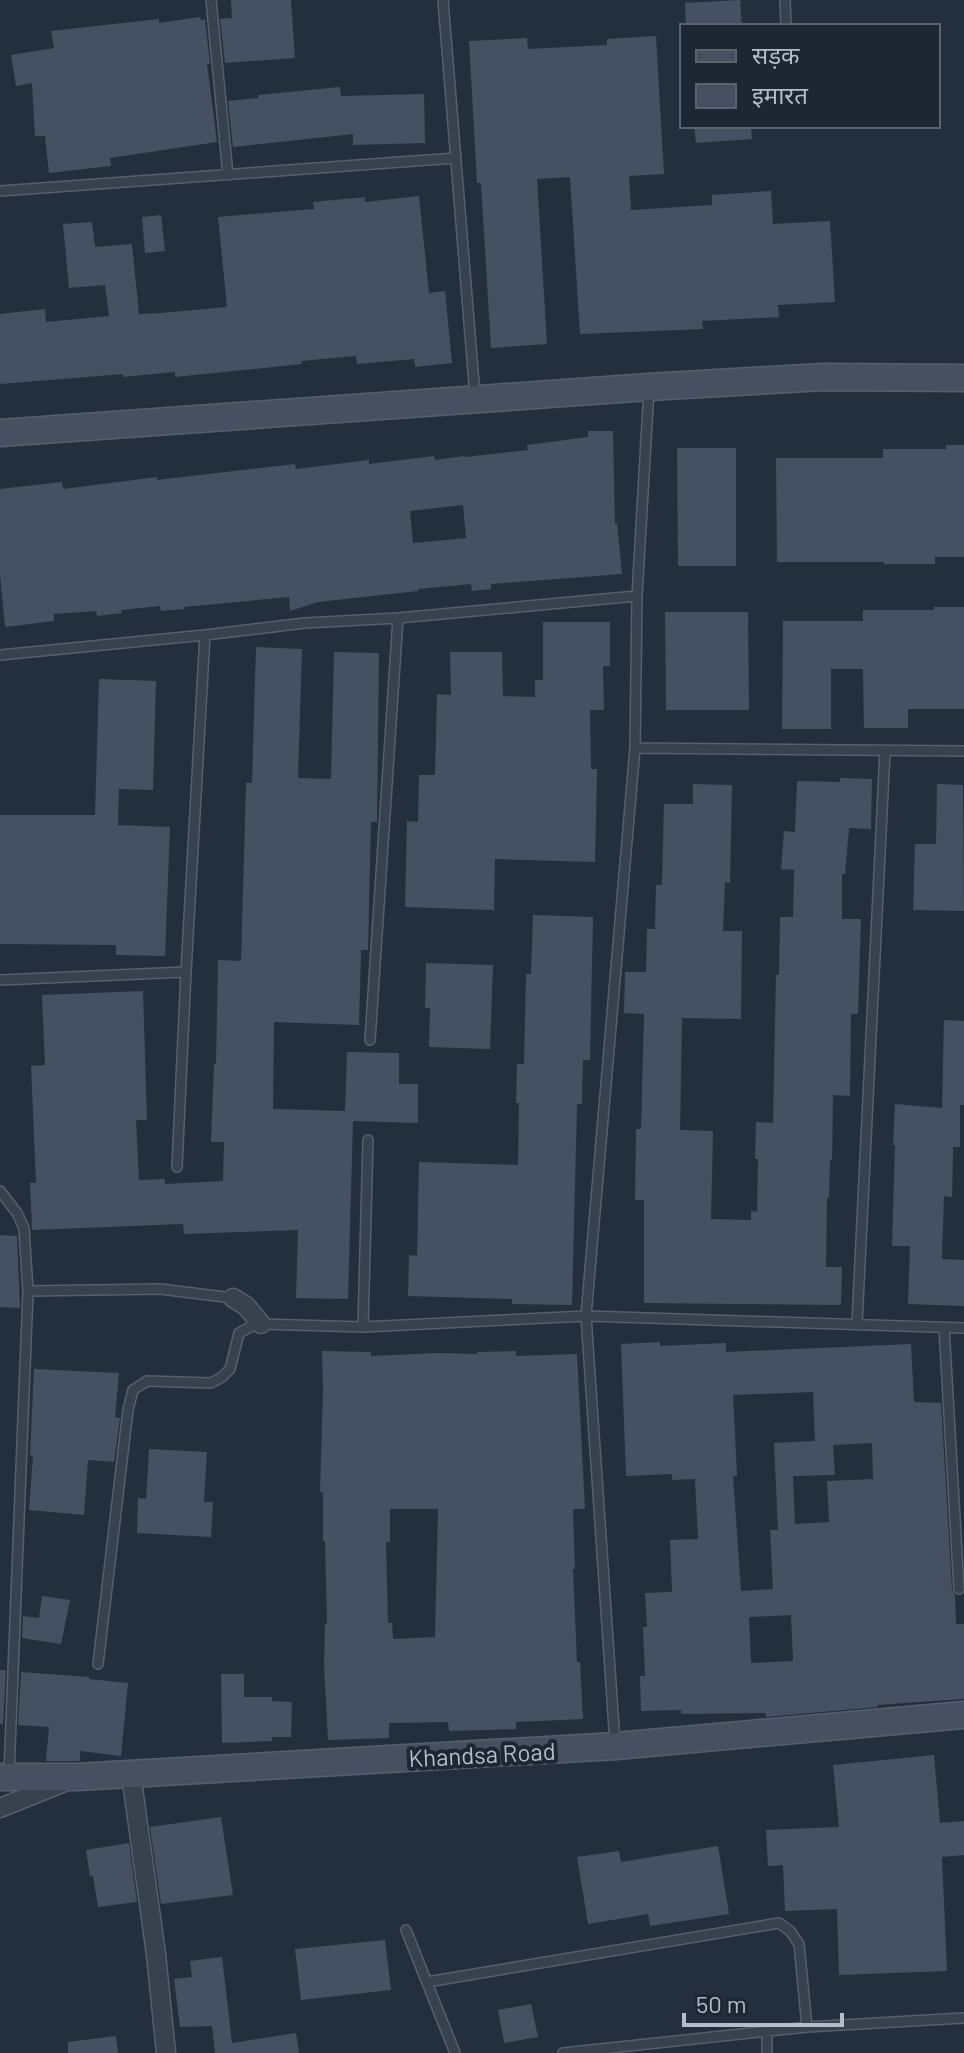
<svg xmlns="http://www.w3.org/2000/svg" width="964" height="2053" viewBox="0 0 964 2053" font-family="Barlow,'Noto Sans Devanagari',sans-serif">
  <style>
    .building { fill: #455162; fill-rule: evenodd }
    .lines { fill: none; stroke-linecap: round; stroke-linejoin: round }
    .lane-casing { stroke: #565f6c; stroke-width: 12 }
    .street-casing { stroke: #565f6c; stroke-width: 21 }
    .secondary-casing { stroke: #565f6c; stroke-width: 29 }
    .lane { stroke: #38414e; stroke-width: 9 }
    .street { stroke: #38414e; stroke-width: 18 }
    .secondary { stroke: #465061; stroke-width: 26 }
    .labels { text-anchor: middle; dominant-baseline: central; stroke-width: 8; stroke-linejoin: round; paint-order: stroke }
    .street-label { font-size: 24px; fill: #b4bcc9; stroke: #1d2633 }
  </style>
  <rect width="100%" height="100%" fill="#242f3e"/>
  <path class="building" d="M 231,0 L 291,0 L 295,58 L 225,63 L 220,19 L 232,18 Z
    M 740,0 L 742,26 L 686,26 L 685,3 Z
    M 200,17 L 201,20 L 205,20 L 210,64 L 207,64 L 217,142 L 110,158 L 111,166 L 49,173 L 45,136 L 35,136 L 32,83 L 16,86 L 11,55 L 54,48 L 51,31 L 159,19 L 159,23 Z
    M 656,36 L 664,174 L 629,176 L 631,210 L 712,205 L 712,195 L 771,191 L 773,224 L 830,221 L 835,302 L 778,305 L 779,317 L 702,321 L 703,329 L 580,334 L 570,177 L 537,179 L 547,344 L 491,348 L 481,183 L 477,183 L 469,41 L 527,38 L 528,49 L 607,45 L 607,39 Z
    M 340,87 L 341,96 L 424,94 L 425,143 L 353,145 L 353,134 L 233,147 L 228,101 L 258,98 L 258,95 Z
    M 694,126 L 751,126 L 752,139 L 696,143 Z
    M 419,196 L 429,293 L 445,291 L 452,363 L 415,367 L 414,359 L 357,364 L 356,356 L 301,361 L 302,364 L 175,377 L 175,372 L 123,377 L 123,374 L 0,384 L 0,314 L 45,309 L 46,322 L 109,316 L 105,285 L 69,288 L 63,224 L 92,222 L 95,247 L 132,244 L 139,314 L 161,313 L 227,307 L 218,217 L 314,209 L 313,202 L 365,197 L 365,202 Z
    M 161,215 L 165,251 L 145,253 L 142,217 Z
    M 588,431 L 613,431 L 615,524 L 617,523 L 622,574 L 491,584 L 491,589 L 472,591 L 471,584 L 418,589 L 418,591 L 318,602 L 290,611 L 289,597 L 184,607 L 185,609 L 161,611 L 160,606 L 121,610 L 122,613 L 97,616 L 96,611 L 54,614 L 54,621 L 5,627 L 0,574 L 0,489 L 62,482 L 63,489 L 157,477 L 157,480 L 295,464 L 296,469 L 369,460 L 369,464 L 434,456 L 435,460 L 464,456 L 465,457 L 528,450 L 527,445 L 588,437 ZM 463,505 L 466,538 L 413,543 L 410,511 Z
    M 946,445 L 964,445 L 964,557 L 935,557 L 935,564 L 884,564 L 884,562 L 777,562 L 776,458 L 883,458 L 883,449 L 946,449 Z
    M 677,448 L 736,448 L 736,566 L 678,566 Z
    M 934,607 L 964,607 L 964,709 L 908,709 L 908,728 L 864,728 L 863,669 L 831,669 L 831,729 L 782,729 L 783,621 L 863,621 L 863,610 L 934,610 Z
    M 665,612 L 748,612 L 749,710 L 666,710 Z
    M 543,622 L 610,622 L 610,666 L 603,666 L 604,710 L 590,710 L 591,769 L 597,769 L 595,862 L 495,859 L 494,910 L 405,907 L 407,821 L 418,822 L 419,775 L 435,775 L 437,694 L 451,695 L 450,652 L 502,652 L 503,696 L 535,697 L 535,680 L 543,680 Z
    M 256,647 L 302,649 L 298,778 L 331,779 L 334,652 L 379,653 L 377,822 L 371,822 L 368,950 L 361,950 L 359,1025 L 274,1022 L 273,1109 L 345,1111 L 347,1052 L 399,1053 L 399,1084 L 418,1084 L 418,1123 L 353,1121 L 348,1299 L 296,1298 L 298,1230 L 184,1234 L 183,1224 L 32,1230 L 30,1183 L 36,1183 L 31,1066 L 45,1065 L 42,995 L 143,991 L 147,1120 L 136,1120 L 139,1180 L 165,1179 L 165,1184 L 223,1181 L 224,1142 L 211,1142 L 214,1064 L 216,1064 L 218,960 L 241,961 L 246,783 L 252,783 Z
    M 99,679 L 156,681 L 153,790 L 119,789 L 118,825 L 170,827 L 165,956 L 116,955 L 116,945 L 0,944 L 0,815 L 95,815 Z
    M 840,778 L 872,779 L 871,829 L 849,828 L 845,874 L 842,874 L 842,919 L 861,919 L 858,1014 L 851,1014 L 850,1096 L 833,1095 L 832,1160 L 830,1160 L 829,1198 L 827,1198 L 826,1267 L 842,1267 L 841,1305 L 644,1303 L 644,1200 L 635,1200 L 636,1129 L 641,1129 L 644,1014 L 624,1013 L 625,972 L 646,972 L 647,929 L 655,929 L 656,885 L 662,885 L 664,804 L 693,804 L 693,784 L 732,785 L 730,883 L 725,882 L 723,931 L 742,931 L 741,1019 L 682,1018 L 680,1130 L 713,1131 L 711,1219 L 751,1220 L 751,1211 L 757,1212 L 758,1159 L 755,1159 L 756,1122 L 773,1123 L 776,975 L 779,975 L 780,917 L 793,917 L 794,870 L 781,869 L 784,831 L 795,832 L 797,781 L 840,782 Z
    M 937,784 L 963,785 L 964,911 L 913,910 L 915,844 L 936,844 Z
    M 533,915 L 593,917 L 590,1060 L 583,1060 L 582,1104 L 577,1104 L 572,1305 L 512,1304 L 512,1299 L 408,1296 L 409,1255 L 417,1256 L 419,1162 L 518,1165 L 519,1103 L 516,1103 L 517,1064 L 524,1064 L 526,974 L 531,974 Z
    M 426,963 L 493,965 L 490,1049 L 429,1047 L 430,1008 L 425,1008 Z
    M 944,1020 L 964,1021 L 964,1105 L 960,1105 L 960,1147 L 953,1147 L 952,1197 L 944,1196 L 942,1259 L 964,1260 L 964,1306 L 908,1304 L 910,1246 L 892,1246 L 895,1145 L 893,1145 L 895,1104 L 942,1108 Z
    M 0,1235 L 17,1236 L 20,1308 L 0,1307 Z
    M 660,1342 L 660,1346 L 726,1343 L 726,1352 L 911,1344 L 914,1402 L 941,1403 L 952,1589 L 955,1595 L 956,1624 L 964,1624 L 964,1699 L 877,1705 L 878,1707 L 766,1717 L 766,1713 L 681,1714 L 681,1710 L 641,1711 L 640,1676 L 645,1676 L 643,1627 L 647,1627 L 645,1593 L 672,1592 L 670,1540 L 698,1539 L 695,1479 L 672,1480 L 672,1474 L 626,1476 L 621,1344 ZM 813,1392 L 815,1441 L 774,1443 L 778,1530 L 770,1530 L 773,1589 L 741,1591 L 733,1476 L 737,1476 L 733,1395 ZM 872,1443 L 873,1479 L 827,1481 L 829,1522 L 795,1524 L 793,1476 L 835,1475 L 833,1445 ZM 791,1615 L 793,1661 L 751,1663 L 749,1617 Z
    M 322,1351 L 371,1352 L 371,1356 L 438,1353 L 477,1354 L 477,1352 L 516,1351 L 516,1356 L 577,1354 L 585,1509 L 573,1509 L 575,1569 L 573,1569 L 577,1662 L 580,1662 L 583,1719 L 516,1722 L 516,1729 L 449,1731 L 448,1722 L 389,1723 L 389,1738 L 328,1740 L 324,1665 L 325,1624 L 327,1624 L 325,1541 L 323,1541 L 323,1492 L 320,1492 L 323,1389 ZM 390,1509 L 438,1509 L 435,1637 L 393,1639 L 392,1623 L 388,1623 L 386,1542 L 390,1542 Z
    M 34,1369 L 119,1373 L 115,1417 L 120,1418 L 114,1462 L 88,1460 L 84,1515 L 29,1510 L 33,1456 L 30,1455 Z
    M 149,1449 L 207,1452 L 204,1502 L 213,1502 L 211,1537 L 137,1533 L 138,1498 L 146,1499 Z
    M 42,1596 L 70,1600 L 61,1644 L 22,1638 L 23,1616 L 39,1618 Z
    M 0,1670 L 6,1670 L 3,1725 L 0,1724 Z
    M 21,1672 L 89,1677 L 89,1679 L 128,1683 L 121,1756 L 80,1751 L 80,1761 L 46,1761 L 49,1727 L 18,1725 Z
    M 221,1674 L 244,1674 L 244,1697 L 272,1697 L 272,1701 L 292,1702 L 291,1737 L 272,1737 L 272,1741 L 222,1743 Z
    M 934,1755 L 940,1823 L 964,1821 L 964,1855 L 942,1857 L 947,1971 L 839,1975 L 837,1909 L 785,1911 L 783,1865 L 768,1866 L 766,1830 L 839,1827 L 833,1765 Z
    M 221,1817 L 233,1895 L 161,1904 L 150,1827 Z
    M 129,1843 L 137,1902 L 98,1907 L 93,1876 L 90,1877 L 86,1850 Z
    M 718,1846 L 729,1914 L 650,1926 L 648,1914 L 588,1924 L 577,1857 L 619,1851 L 621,1862 Z
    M 385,1940 L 391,1990 L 301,2000 L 295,1949 Z
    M 222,1957 L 232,2043 L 296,2033 L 299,2053 L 215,2053 L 212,2026 L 180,2027 L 174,1979 L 192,1977 L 190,1961 Z
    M 531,2004 L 538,2037 L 504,2043 L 498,2010 Z
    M 116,2036 L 118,2053 L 68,2053 L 68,2042 Z"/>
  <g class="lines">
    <defs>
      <path id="lane" d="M 211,0 L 228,175
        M 443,0 L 475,396
        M 785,0 L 786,26
        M 0,191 L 456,158
        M 0,655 L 205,635 L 305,623 L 398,618 L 637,596
        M 635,748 L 964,751
        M 0,980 L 186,972
        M 370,1040 L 398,618
        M 177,1167 L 186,972 L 205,635
        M 0,1191 L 17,1213 L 24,1228 L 28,1291
        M 857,1323 L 885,751
        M 363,1327 L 368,1140
        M 944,1327 L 959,1589
        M 98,1664 L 128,1410 L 133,1390 L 147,1381 L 211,1383 L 222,1377 L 230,1369 L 239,1333 L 250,1327 L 261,1324 L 363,1327 L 586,1316 L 964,1328
        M 615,1743 L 586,1316 L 635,748 L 637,596 L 649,389
        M 9,1774 L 28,1291 L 160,1289 L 233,1298
        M 406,1930 L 455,2053
        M 427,1982 L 779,1923 L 790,1931 L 799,1944 L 807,2027
        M 767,2031 L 767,2053
        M 563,2053 L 807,2027 L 964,2018"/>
      <path id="street" d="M 233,1298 L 246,1306 L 261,1324
        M 131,1774 L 156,1954 L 166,2053
        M 0,1808 L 67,1781"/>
      <path id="secondary" d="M 0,433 L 649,387 L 823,377 L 964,378
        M 0,1777 L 77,1777 L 616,1746 L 964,1715"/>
    </defs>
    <use href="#lane" class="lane-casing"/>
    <use href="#street" class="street-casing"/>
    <use href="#secondary" class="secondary-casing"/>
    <use href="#lane" class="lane"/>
    <use href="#street" class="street"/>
    <use href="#secondary" class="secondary"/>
  </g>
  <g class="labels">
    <g class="street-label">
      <text transform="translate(482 1754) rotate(-3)">Khandsa Road</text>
    </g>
  </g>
  <rect x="680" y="24" width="260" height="104" fill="#1d2633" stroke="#59626f" stroke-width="2"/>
  <rect x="696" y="50" width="40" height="12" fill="#465061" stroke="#59626f" stroke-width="2"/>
  <text x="752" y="64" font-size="24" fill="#b4bcc9">सड़क</text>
  <rect x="696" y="84" width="40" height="24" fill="#455162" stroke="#59626f" stroke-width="2"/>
  <text x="752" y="104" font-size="24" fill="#b4bcc9">इमारत</text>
  <path d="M684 2013v12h158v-12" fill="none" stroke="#b4bcc9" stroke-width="4"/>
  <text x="696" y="2013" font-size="24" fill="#b4bcc9" stroke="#1d2633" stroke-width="6" paint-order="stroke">50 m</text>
</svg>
